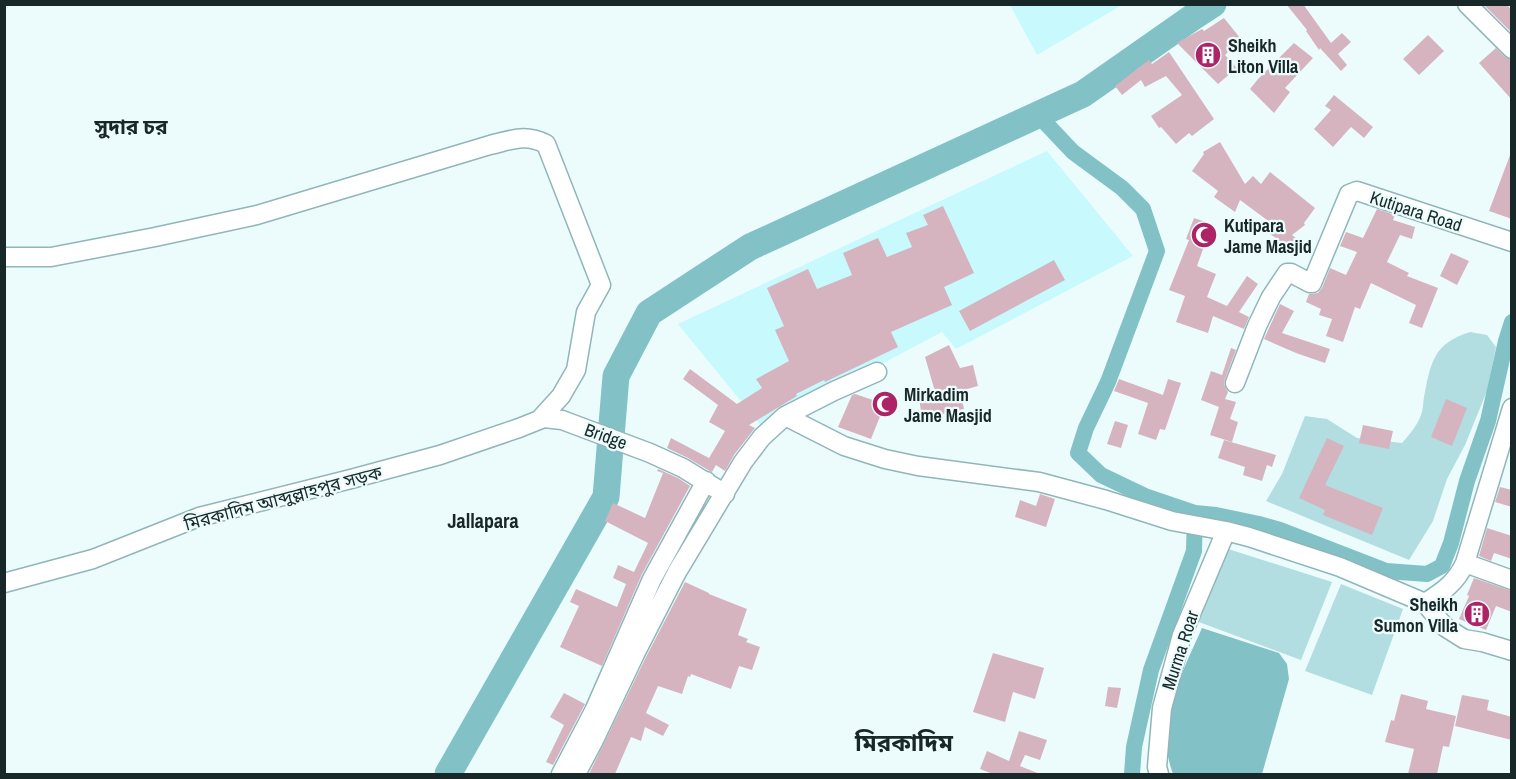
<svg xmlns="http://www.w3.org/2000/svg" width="1516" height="779" viewBox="0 0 1516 779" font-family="'Archivo Narrow','Noto Sans Bengali',sans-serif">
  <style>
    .built { fill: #c7f9fd }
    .green { fill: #b2dde1 }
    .water { fill: #82c2c7 }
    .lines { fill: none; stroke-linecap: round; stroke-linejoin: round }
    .canal { stroke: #82c2c7; stroke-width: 16 }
    .river { stroke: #82c2c7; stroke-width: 27 }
    .building { fill: #d6b4bf }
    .minor-casing { stroke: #90b6b9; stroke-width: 21 }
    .minor { stroke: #fff; stroke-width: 18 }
    .labels { text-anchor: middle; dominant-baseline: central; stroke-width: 4.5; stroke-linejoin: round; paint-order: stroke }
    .poi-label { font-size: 18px; font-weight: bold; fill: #182728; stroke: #ecfcfd; text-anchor: start }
    .street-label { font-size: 18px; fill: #182728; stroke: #ecfcfd }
    .neighbourhood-label { font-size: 20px; font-weight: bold; fill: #182728; stroke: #ecfcfd }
    .quarter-label { font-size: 21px; font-weight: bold; fill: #182728; stroke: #ecfcfd }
    .district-label { font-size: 24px; font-weight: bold; fill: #182728; stroke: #ecfcfd }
  </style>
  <rect width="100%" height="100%" fill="#ecfcfd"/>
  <path class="built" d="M 1010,5 L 1122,5 L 1037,55 Z
    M 1047,151 L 1133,256 L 956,349 L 942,332 L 762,427 L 678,324 Z"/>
  <path class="green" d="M 1470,332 L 1487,335 L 1496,347 L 1487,391 L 1465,445 L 1447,479 L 1433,521 L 1409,560 L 1266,501 L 1282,474 L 1305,416 L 1327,419 L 1357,438 L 1402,443 C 1409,435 1417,426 1421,415 C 1423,410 1423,403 1424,397 C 1431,362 1433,344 1470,332 Z
    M 1225,548 L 1332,582 L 1301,660 L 1196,621 Z
    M 1341,584 L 1403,609 L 1372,695 L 1305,671 Z"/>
  <path class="water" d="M 1202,628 L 1279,653 L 1287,664 L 1289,679 L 1262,774 L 1173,774 C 1154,725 1182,673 1202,628 Z"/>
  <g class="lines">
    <path class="canal" d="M 1038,115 L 1073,152 L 1122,188 L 1143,209 L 1157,251 L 1108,382 L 1086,428 L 1078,453 L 1101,475 L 1145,496 L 1195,513 L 1194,551 L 1151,670 L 1134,747 L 1132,774
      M 1195,513 L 1216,515 L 1259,524 L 1280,530 L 1386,571 L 1427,574 L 1442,566 L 1451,543 L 1467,481 L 1488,421 L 1506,341 L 1512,322"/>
    <path class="river" d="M 448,774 L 606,497 L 616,376 L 649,313 L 750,247 L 1083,94 L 1193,17 L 1213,4"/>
  </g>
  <path class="building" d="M 1286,4 L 1303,4 L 1331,43 L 1342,33 L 1351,42 L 1338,54 L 1347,65 L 1341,71 L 1320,48 L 1319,50 L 1306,31 L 1307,30 Z
    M 1483,4 L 1506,4 L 1512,10 L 1512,33 Z
    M 1224,18 L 1241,39 L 1225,55 L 1237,68 L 1218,84 L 1177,43 L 1202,29 L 1204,31 Z
    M 1428,35 L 1444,51 L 1419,75 L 1403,59 Z
    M 1294,43 L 1313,58 L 1285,88 L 1290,92 L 1274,113 L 1250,89 L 1258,79 Z
    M 1496,48 L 1505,57 L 1512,60 L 1512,100 L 1479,63 Z
    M 1169,52 L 1214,119 L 1192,136 L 1189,133 L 1176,144 L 1161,127 L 1159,128 L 1151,116 L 1182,95 L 1166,76 L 1145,87 L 1141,80 L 1122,95 L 1115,86 L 1149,60 L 1152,64 Z
    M 1334,95 L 1373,127 L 1364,138 L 1351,127 L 1333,147 L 1314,129 L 1331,110 L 1325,106 Z
    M 1220,142 L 1245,184 L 1253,176 L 1261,184 L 1270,172 L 1315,208 L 1304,223 L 1305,225 L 1292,235 L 1301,242 L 1294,252 L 1269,233 L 1275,226 L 1240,200 L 1235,212 L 1214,197 L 1218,191 L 1192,171 L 1204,154 L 1203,152 Z
    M 1510,155 L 1512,155 L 1512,219 L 1489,211 Z
    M 943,206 L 974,273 L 944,287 L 952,305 L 891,332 L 898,347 L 825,382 L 824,380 L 796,394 L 797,396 L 749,425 L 755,428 L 734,455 L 725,471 L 716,465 L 712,472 L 708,470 L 688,458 L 667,448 L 671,438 L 709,458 L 725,431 L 709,422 L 718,405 L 683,379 L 690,369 L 737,404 L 762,388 L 756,379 L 789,361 L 775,330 L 784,326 L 767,288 L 808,269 L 817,289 L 852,275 L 843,253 L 878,238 L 887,257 L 912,247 L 906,233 L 928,225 L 923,215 Z
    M 1377,209 L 1395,215 L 1393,220 L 1415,227 L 1412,239 L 1400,235 L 1387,262 L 1409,273 L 1407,276 L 1438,288 L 1422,328 L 1409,323 L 1416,305 L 1371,283 L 1360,309 L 1355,307 L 1343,342 L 1326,336 L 1332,319 L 1319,315 L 1321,309 L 1306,302 L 1309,294 L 1318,293 L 1322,288 L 1330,268 L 1346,275 L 1357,252 L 1340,246 L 1346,232 L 1363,238 Z
    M 1194,218 L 1212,224 L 1197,266 L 1216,274 L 1207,297 L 1227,306 L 1247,276 L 1258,284 L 1239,312 L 1249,317 L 1244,329 L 1213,316 L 1208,333 L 1176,322 L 1185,296 L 1169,290 L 1189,240 L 1186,239 Z
    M 1451,253 L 1469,261 L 1457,285 L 1440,276 Z
    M 1054,260 L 1065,280 L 970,331 L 959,311 Z
    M 1280,304 L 1294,311 L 1282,333 L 1330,349 L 1325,363 L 1296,353 L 1264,339 Z
    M 949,345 L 960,368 L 973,365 L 978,386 L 960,391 L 964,409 L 938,415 L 939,422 L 923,424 L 919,398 L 936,395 L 925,357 Z
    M 1231,348 L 1236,350 L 1225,379 L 1224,384 L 1228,392 L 1225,399 L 1236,402 L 1230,419 L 1238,422 L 1232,442 L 1210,435 L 1219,407 L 1201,400 L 1211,371 L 1222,375 Z
    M 1119,379 L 1163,395 L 1168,379 L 1181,383 L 1165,430 L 1160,429 L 1156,440 L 1138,434 L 1148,403 L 1114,391 Z
    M 855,394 L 885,404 L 871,439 L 838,427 L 852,395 Z
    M 1446,399 L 1467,408 L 1452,446 L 1431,437 Z
    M 1115,421 L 1128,425 L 1121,448 L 1107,444 Z
    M 1363,425 L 1393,431 L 1389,449 L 1359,443 Z
    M 1327,438 L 1344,446 L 1325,485 L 1383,508 L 1372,535 L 1323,515 L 1325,510 L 1299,498 Z
    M 1224,440 L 1276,455 L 1272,467 L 1267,465 L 1262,481 L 1243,475 L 1245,467 L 1218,458 Z
    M 658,469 L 678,478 L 690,486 L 642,574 L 602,666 L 560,647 L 579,606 L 570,602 L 576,589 L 617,607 L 626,584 L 613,578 L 618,565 L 634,572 L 648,543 L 605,521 L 613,503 L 645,518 L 663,473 L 657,471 Z
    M 1500,487 L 1512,490 L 1512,507 L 1495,502 Z
    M 1040,494 L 1055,499 L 1046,527 L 1015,517 L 1020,500 L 1036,506 Z
    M 1487,528 L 1512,536 L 1512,559 L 1494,553 L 1491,561 L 1479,556 Z
    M 1474,578 L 1512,591 L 1512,612 L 1496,606 L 1486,630 L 1459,619 L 1469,596 L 1467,595 Z
    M 685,582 L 709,593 L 709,594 L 747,609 L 738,635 L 748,639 L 746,642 L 760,647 L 752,670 L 739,666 L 731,689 L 691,674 L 690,677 L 688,676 L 682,694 L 658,686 L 646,713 L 669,725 L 663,736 L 645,727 L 641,741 L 631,737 L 615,774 L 589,774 L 645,659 Z
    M 993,653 L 1044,668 L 1035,699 L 1013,692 L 1005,722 L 973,712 Z
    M 1108,687 L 1121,688 L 1117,708 L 1105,706 Z
    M 564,693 L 585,704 L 553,765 L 546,762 L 564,725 L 550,717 Z
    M 1401,694 L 1428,701 L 1426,709 L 1456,716 L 1449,747 L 1443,746 L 1437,774 L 1408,774 L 1414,749 L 1385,742 L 1391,720 L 1394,721 Z
    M 1462,695 L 1489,700 L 1487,710 L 1512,717 L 1512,740 L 1455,726 Z
    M 1019,731 L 1047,740 L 1040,760 L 1025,755 L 1020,766 L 1040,774 L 993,774 L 980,769 L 987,751 L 1009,761 Z"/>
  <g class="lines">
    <defs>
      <path id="minor" d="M 1467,4 L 1512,49
        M 4,257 L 51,257 L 155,237 L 257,215 L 490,145 C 512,140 525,133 546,144 L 601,285 L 586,312 L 576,370 L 561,396 L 541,418
        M 1235,383 L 1257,326 L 1271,297 L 1287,273 L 1291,273 L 1310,283 L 1312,283 L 1349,194 L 1357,191 L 1512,242
        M 785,416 L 834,391 L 877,372
        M 1465,563 L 1512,580
        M 4,583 L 93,559 L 199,517 L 351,479 L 440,455 L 519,428 L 544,418 L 562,420 L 650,453 L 683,468 L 725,494
        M 1425,603 L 1445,627 L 1464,639 L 1482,642 L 1512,651
        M 561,774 L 594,711 L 652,579 L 706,481
        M 576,774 L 593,742 L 635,654 L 677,572 L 743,462 L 762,437 L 785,416 L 844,446 L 885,459 L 918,466 L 1039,482 L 1106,500 L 1172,521 L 1226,531 L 1249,537 L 1340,567 L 1425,603 C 1442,592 1456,583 1465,563 L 1512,408
        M 1159,774 L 1157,767 L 1162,708 L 1182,635 L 1226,531"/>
    </defs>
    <use href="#minor" class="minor-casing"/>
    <use href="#minor" class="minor"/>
  </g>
  <defs>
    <symbol id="building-disc" viewBox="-11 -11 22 22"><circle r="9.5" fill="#ad2466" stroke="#ecfcfd"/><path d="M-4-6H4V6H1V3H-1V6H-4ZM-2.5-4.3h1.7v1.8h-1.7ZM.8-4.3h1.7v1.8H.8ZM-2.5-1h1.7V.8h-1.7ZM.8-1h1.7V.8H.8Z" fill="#fff"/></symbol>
    <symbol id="mosque-disc" viewBox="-11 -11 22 22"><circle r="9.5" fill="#ad2466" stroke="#ecfcfd"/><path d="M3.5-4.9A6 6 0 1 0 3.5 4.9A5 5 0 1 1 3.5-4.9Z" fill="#fff"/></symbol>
  </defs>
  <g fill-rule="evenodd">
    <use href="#building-disc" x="1193" y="40" width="30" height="30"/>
    <use href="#mosque-disc" x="1189" y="220" width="30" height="30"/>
    <use href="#mosque-disc" x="870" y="389" width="30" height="30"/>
    <use href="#building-disc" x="1462" y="599" width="30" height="30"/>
  </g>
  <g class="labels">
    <g class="poi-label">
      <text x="1228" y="45">Sheikh<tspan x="1228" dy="21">Liton Villa</tspan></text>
      <text x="1224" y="225">Kutipara<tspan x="1224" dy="21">Jame Masjid</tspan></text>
      <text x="904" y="394">Mirkadim<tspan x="904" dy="21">Jame Masjid</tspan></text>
      <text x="1458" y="604" text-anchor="end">Sheikh<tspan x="1458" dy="21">Sumon Villa</tspan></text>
    </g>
    <g class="street-label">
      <text transform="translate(1416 211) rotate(18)">Kutipara Road</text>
      <text transform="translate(606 436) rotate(20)">Bridge</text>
      <text transform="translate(283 498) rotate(-15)">মিরকাদিম আব্দুল্লাহপুর সড়ক</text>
      <text transform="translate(1180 650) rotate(-72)">Murma Roar</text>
    </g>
    <g class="neighbourhood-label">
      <text x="483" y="520">Jallapara</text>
    </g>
    <g class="quarter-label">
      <text x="131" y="126">সুদার চর</text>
    </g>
    <g class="district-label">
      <text x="904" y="742">মিরকাদিম</text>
    </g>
  </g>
  <rect width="1516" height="779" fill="none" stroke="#182728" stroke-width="12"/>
</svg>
